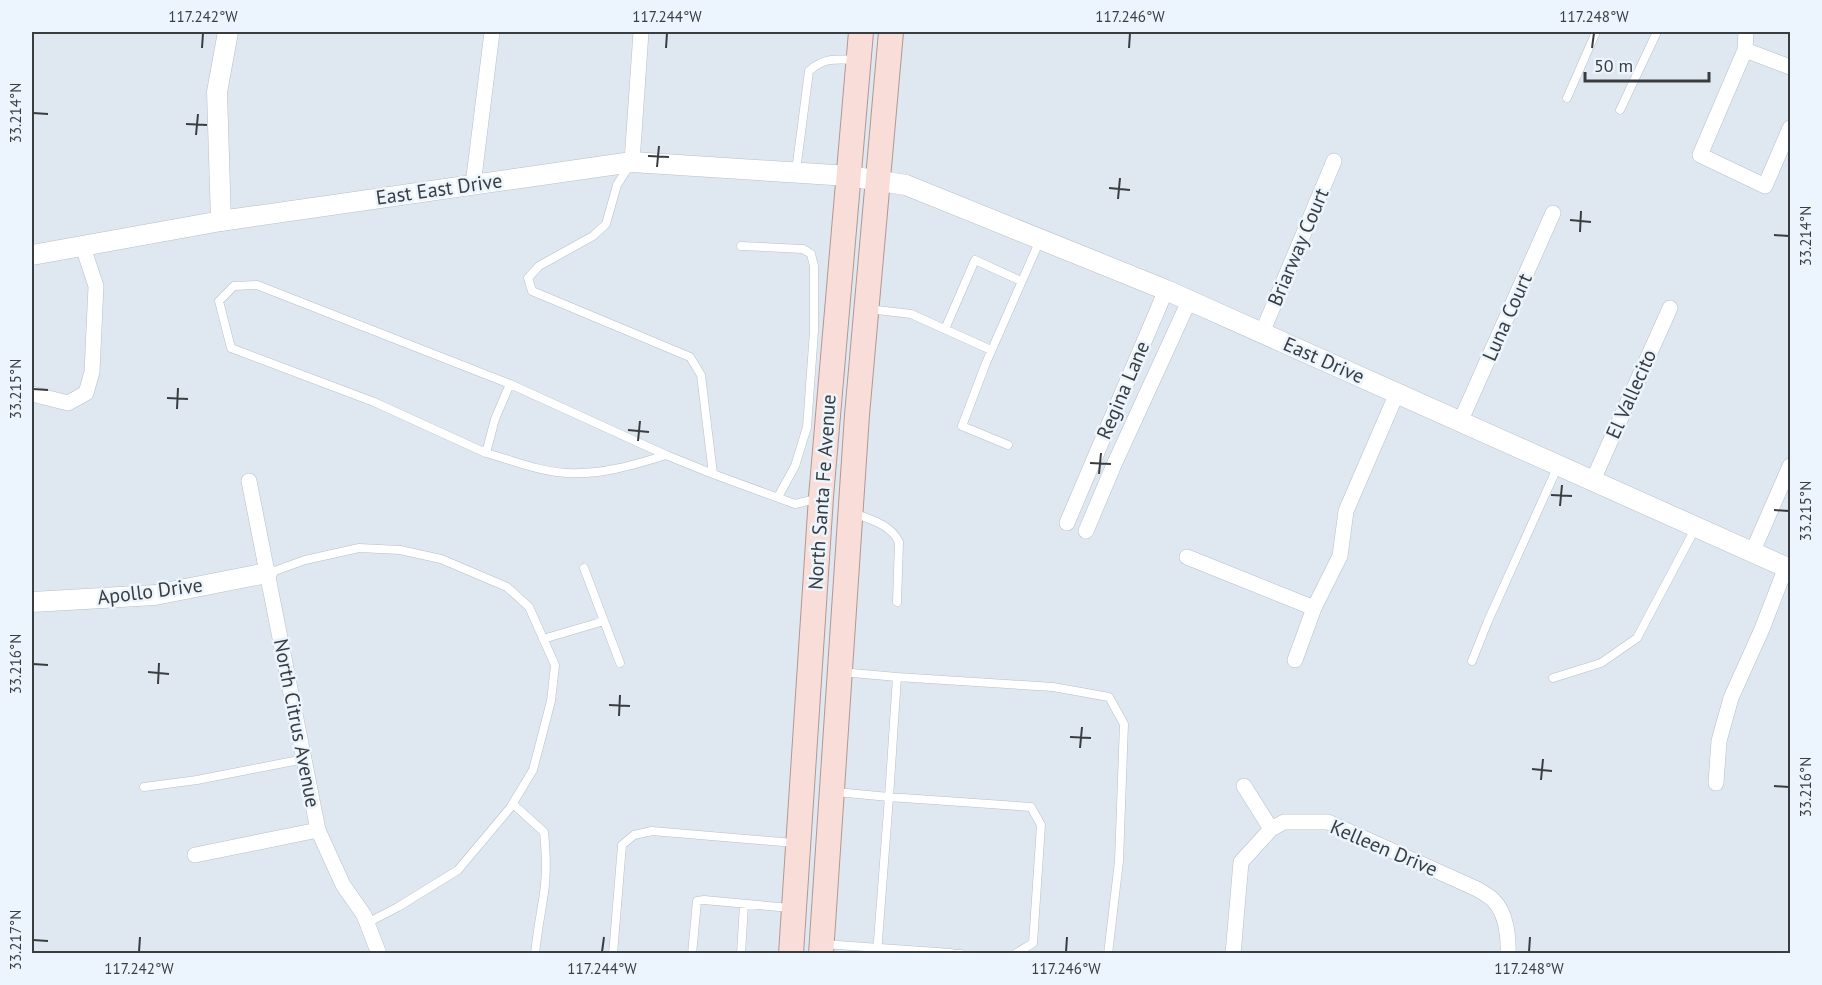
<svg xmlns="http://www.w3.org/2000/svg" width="1822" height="985" viewBox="0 0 1822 985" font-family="'PT Sans',sans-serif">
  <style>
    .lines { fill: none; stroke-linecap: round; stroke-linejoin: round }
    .service-casing { stroke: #b7bfc6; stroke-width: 9 }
    .minor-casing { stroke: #b7bfc6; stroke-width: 16 }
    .tertiary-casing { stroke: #b7bfc6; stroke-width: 21 }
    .primary-casing { stroke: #b29792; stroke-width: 26 }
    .service { stroke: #fff; stroke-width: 8 }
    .minor { stroke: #fff; stroke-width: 15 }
    .tertiary { stroke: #fff; stroke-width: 20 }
    .primary { stroke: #f8ddd8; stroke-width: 24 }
    .ticks { fill: none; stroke: #3a3d40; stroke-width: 2 }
    .labels { text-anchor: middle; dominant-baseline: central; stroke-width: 5; stroke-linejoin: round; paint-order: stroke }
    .street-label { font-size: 20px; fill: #3a3d40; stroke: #ecf5fd }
    .neatline { fill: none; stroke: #3a3d40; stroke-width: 2 }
    .ticks-label { font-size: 15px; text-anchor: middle; fill: #3a3d40 }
  </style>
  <rect width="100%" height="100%" fill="#dfe8f0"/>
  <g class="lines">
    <defs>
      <path id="service" d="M 1567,98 L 1596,32
        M 1620,110 L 1657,32
        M 629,166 L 617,185 L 606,224 L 593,236 L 539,266 L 528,278 L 532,291 L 690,357 L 701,375 L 713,474
        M 796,171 L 809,71 C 824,57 838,59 857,60
        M 741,246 L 803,249 L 811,254 L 814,266 L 814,331 L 807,427 L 795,466 L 778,497
        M 257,285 L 510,384 L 495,419 L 486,453 L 374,402 L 231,348 L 219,301 L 234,286 Z
        M 868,309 L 911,314 L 991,350
        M 945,329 L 975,260 L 1021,281
        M 510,384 L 666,455 L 713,474 L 795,504 L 816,499
        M 1008,445 L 962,426 L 986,363 L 1040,240
        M 486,453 C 512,460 540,472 567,473 C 601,475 634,465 666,455
        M 854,513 C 871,520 890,524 899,542 L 897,602
        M 584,568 L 620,663
        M 269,573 L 305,560 L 359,548 L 400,550 L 441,559 L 507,587 L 529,607 L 555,665 L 551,701 L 533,770 L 510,808 L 458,870 L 398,907 L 367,923
        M 543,639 L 604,621
        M 1472,661 L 1488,621 L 1558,466
        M 841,672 L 897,677 L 889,797 L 1031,807 L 1041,825 L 1033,943 L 1015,954
        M 897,677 L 1053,687 L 1109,697 L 1124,724 L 1119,861 L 1108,954
        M 1553,678 L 1601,663 L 1637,638 L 1695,529
        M 144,787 L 197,780 L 304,759
        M 836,792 L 889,797 L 877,954
        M 513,804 L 544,832 C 546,852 547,873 544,893 C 541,913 537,933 535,954
        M 823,944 L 951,953
        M 613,954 L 622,845 L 634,835 L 652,831 L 794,843
        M 692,954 L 697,901 L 704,900 L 790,908
        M 741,954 L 744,904
        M 951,954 L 961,954"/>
      <path id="minor" d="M 1745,50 L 1746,32
        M 1790,67 L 1745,50 L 1700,155 L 1765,186 L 1790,128
        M 632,162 L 641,32
        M 473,185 L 492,32
        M 1262,333 L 1334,161
        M 32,394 L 68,403 L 86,393 L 92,372 L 96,286 L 83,247
        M 1461,420 L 1553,213
        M 1593,480 L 1670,308
        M 249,481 L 318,830 L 343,885 L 364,915 L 379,954
        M 1067,523 L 1166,290
        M 1086,531 L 1113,467 L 1189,301
        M 1752,553 L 1790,466
        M 1187,557 L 1314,608
        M 1295,660 L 1314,608 L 1340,556 L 1346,511 L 1397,393
        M 1716,783 L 1719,741 L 1731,698 L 1762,629 L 1786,567
        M 1244,786 L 1271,829
        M 195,855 L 318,830
        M 1233,954 L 1241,862 L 1271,829 L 1284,822 L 1328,822 L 1477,889 C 1483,893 1490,896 1494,901 C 1506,913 1509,937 1508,954"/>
      <path id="tertiary" d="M 221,221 L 217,92 L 228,32
        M 32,255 L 221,221 L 632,162 L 849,176 L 906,185 L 1166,290 L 1790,569
        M 32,602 L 155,595 L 267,573"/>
      <path id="primary" d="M 791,954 L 821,497 L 861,32
        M 821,954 L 857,415 L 891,32"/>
    </defs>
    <use href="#service" class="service-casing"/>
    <use href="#minor" class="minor-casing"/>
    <use href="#tertiary" class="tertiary-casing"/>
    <use href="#primary" class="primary-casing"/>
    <use href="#service" class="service"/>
    <use href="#minor" class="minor"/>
    <use href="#tertiary" class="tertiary"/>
    <use href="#primary" class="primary"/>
  </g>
  <path class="ticks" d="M 202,48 L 203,33M 666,48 L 667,33M 1129,48 L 1130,33M 1592,48 L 1594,33M 33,113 L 48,114M 186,124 L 207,125M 196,135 L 198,114M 648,156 L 669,157M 657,167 L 659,146M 1109,188 L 1130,190M 1118,199 L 1120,178M 1570,220 L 1591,222M 1580,232 L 1581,211M 1774,235 L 1789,236M 33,389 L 48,390M 167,398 L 188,399M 177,409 L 178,388M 628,430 L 649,432M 638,441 L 640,421M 1090,463 L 1111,464M 1099,474 L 1101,453M 1551,495 L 1572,496M 1560,506 L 1562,485M 1774,510 L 1789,511M 33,664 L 48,665M 148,672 L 169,674M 158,684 L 159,663M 609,705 L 630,706M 619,716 L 620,695M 1070,737 L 1091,738M 1080,748 L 1082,727M 1532,769 L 1552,771M 1541,780 L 1543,759M 1774,786 L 1789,787M 33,940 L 48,941M 139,952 L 140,937M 602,952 L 604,937M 1066,952 L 1067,937M 1529,952 L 1530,937"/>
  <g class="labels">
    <g class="street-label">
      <text transform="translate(439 189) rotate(-8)">East East Drive</text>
      <text transform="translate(1298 247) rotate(-67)">Briarway Court</text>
      <text transform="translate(1507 317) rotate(-66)">Luna Court</text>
      <text transform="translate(1324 360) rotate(24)">East Drive</text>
      <text transform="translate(1123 390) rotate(-67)">Regina Lane</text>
      <text transform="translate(1631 394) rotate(-66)">El Vallecito</text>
      <text transform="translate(822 492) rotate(-86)">North Santa Fe Avenue</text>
      <text transform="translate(150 591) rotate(-7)">Apollo Drive</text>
      <text transform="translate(297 723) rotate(79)">North Citrus Avenue</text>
      <text transform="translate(1384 848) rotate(23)">Kelleen Drive</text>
    </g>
  </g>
  <rect width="1822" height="985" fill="none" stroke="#ecf5fd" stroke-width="66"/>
  <path d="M1585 72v9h124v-9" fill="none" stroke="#3a3d40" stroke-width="3"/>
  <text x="1594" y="72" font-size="18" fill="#3a3d40" stroke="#ecf5fd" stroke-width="4.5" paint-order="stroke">50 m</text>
  <rect x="33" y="33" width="1756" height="919" class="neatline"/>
  <g class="ticks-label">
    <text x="203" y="22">117.242°W</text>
    <text x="667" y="22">117.244°W</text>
    <text x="1130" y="22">117.246°W</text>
    <text x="1594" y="22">117.248°W</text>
    <text transform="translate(16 113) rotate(-90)" y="5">33.214°N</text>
    <text transform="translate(1806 236) rotate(-90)" y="5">33.214°N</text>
    <text transform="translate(16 389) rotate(-90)" y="5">33.215°N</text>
    <text transform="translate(1806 511) rotate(-90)" y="5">33.215°N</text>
    <text transform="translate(16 664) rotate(-90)" y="5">33.216°N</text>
    <text transform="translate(1806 787) rotate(-90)" y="5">33.216°N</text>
    <text transform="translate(16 940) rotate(-90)" y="5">33.217°N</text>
    <text x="139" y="974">117.242°W</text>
    <text x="602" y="974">117.244°W</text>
    <text x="1066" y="974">117.246°W</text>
    <text x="1529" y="974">117.248°W</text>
  </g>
</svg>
